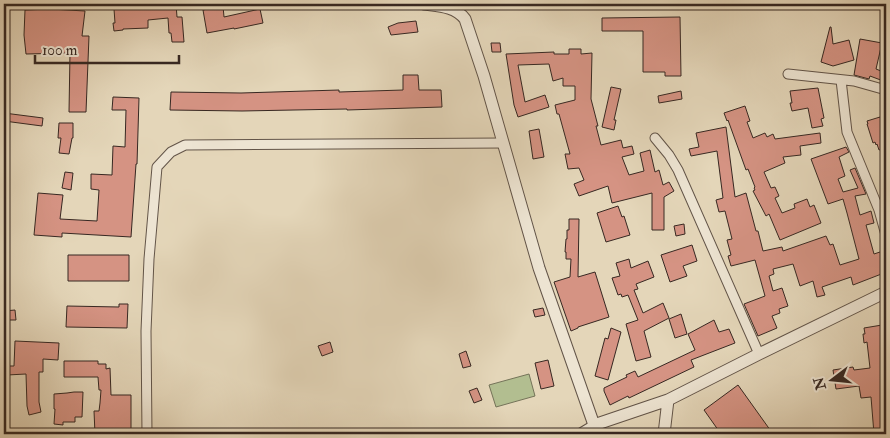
<svg xmlns="http://www.w3.org/2000/svg" width="890" height="438" viewBox="0 0 890 438" font-family="'IM FELL Double Pica',serif">
  <style>
    .green { fill: #b2be90; stroke: #747359 }
    .building { fill: #d59383; stroke: #372822 }
    .lines { fill: none; stroke-linecap: round; stroke-linejoin: round }
    .minor-casing { stroke: #625448; stroke-width: 11 }
    .tertiary-casing { stroke: #625448; stroke-width: 13 }
    .minor { stroke: #ede4d2; stroke-width: 9 }
    .tertiary { stroke: #ede4d2; stroke-width: 11 }
  </style>
  <rect width="100%" height="100%" fill="#e4d6b9"/>
  <filter id="stains"><feTurbulence type="fractalNoise" baseFrequency=".004" numOctaves="4"/><feColorMatrix values="0 0 0 0 .2 0 0 0 0 .09 0 0 0 0 .02 0 0 0 .5 -.17"/></filter>
  <radialGradient id="worn" r=".72"><stop offset=".6" stop-color="#630" stop-opacity="0"/><stop offset="1" stop-color="#630" stop-opacity=".3"/></radialGradient>
  <path class="green" d="M 529,374 L 535,396 L 496,407 L 489,385 Z"/>
  <path class="building" d="M 150,4 L 176,4 L 177,17 L 182,17 L 184,42 L 172,42 L 171,33 L 169,33 L 168,18 L 148,20 L 148,28 L 123,29 L 123,30 L 114,31 L 113,23 L 115,23 L 114,9 L 150,6 Z
    M 223,6 L 224,17 L 260,9 L 263,23 L 234,29 L 234,28 L 207,33 L 203,10 Z
    M 50,9 L 85,11 L 82,36 L 89,36 L 86,112 L 69,112 L 70,53 L 26,54 L 24,35 L 25,10 Z
    M 680,17 L 681,76 L 665,76 L 665,72 L 643,72 L 643,31 L 602,31 L 602,18 Z
    M 416,21 L 418,32 L 391,35 L 388,27 L 398,23 Z
    M 830,27 L 831,27 L 833,44 L 849,40 L 854,60 L 833,66 L 821,62 Z
    M 860,39 L 882,43 L 876,69 L 886,73 L 886,82 L 870,76 L 869,79 L 854,75 Z
    M 491,43 L 500,43 L 501,52 L 492,52 Z
    M 569,49 L 581,49 L 581,54 L 592,53 L 591,99 L 598,126 L 596,126 L 601,145 L 621,140 L 623,148 L 632,146 L 634,154 L 622,157 L 629,175 L 644,171 L 640,153 L 650,150 L 655,172 L 659,170 L 663,185 L 669,182 L 674,191 L 664,197 L 664,230 L 652,230 L 652,193 L 612,203 L 608,186 L 579,196 L 574,184 L 584,180 L 579,168 L 568,169 L 565,154 L 570,154 L 559,114 L 557,114 L 555,105 L 575,100 L 575,86 L 563,86 L 563,78 L 553,81 L 549,64 L 518,65 L 525,102 L 545,95 L 549,107 L 518,117 L 514,105 L 506,54 L 554,52 L 554,54 L 569,54 Z
    M 403,75 L 418,75 L 419,90 L 441,90 L 442,107 L 347,110 L 347,109 L 242,111 L 170,110 L 171,92 L 241,93 L 339,90 L 339,92 L 403,90 Z
    M 611,87 L 621,89 L 614,120 L 616,120 L 614,130 L 602,127 Z
    M 818,88 L 824,118 L 821,119 L 823,126 L 812,128 L 808,108 L 792,111 L 790,103 L 792,103 L 790,91 Z
    M 681,91 L 682,99 L 659,103 L 658,96 Z
    M 113,97 L 139,98 L 137,164 L 136,164 L 131,237 L 62,233 L 62,237 L 34,235 L 38,193 L 63,195 L 60,219 L 97,221 L 99,190 L 91,189 L 91,174 L 112,175 L 113,146 L 125,147 L 126,110 L 112,110 Z
    M 745,106 L 750,121 L 747,122 L 753,138 L 765,133 L 767,137 L 773,134 L 775,139 L 820,133 L 821,143 L 800,146 L 801,155 L 783,157 L 785,163 L 764,172 L 771,188 L 775,187 L 779,196 L 775,198 L 782,213 L 795,208 L 794,204 L 807,199 L 810,207 L 814,205 L 821,223 L 780,240 L 769,214 L 766,216 L 753,191 L 755,190 L 754,188 L 755,187 L 748,169 L 746,170 L 728,120 L 727,121 L 724,113 Z
    M 4,113 L 43,118 L 42,126 L 4,121 Z
    M 880,117 L 886,135 L 886,148 L 879,150 L 877,144 L 876,145 L 875,142 L 873,143 L 867,124 L 868,124 L 867,121 Z
    M 59,123 L 73,123 L 73,138 L 72,138 L 69,154 L 59,153 L 61,138 L 58,138 Z
    M 726,127 L 735,197 L 746,193 L 756,231 L 758,231 L 763,251 L 782,247 L 783,251 L 826,236 L 830,245 L 833,244 L 840,265 L 859,259 L 847,213 L 843,199 L 828,204 L 811,159 L 846,147 L 849,152 L 839,157 L 845,176 L 838,179 L 843,192 L 858,188 L 850,170 L 855,168 L 866,194 L 855,196 L 860,215 L 871,211 L 874,223 L 866,225 L 874,254 L 886,250 L 886,268 L 882,269 L 884,273 L 853,285 L 851,277 L 822,287 L 825,295 L 817,297 L 813,281 L 800,286 L 793,264 L 773,269 L 774,274 L 769,276 L 773,291 L 782,288 L 788,306 L 779,309 L 780,313 L 772,316 L 777,328 L 758,336 L 744,304 L 765,296 L 755,260 L 731,266 L 728,256 L 731,255 L 727,240 L 732,239 L 725,211 L 719,212 L 716,200 L 723,198 L 717,151 L 691,156 L 689,149 L 699,147 L 696,133 Z
    M 539,129 L 544,157 L 533,159 L 529,131 Z
    M 65,172 L 73,173 L 71,190 L 62,188 Z
    M 618,206 L 622,217 L 624,216 L 630,235 L 606,242 L 597,213 Z
    M 569,219 L 579,219 L 578,277 L 595,272 L 609,317 L 578,327 L 578,328 L 571,331 L 554,282 L 570,277 L 571,259 L 566,259 L 566,252 L 565,252 L 566,239 L 567,239 L 567,230 L 569,230 Z
    M 684,224 L 685,234 L 676,236 L 674,226 Z
    M 692,245 L 697,261 L 683,266 L 687,276 L 670,282 L 661,255 Z
    M 68,255 L 129,255 L 129,281 L 68,281 Z
    M 629,259 L 631,268 L 648,261 L 654,277 L 636,284 L 638,289 L 634,290 L 643,313 L 663,303 L 669,318 L 644,331 L 651,357 L 636,361 L 626,324 L 638,320 L 628,295 L 622,297 L 621,294 L 618,295 L 612,278 L 620,276 L 616,263 Z
    M 119,304 L 128,304 L 127,328 L 66,327 L 67,306 L 119,307 Z
    M 543,308 L 545,315 L 535,317 L 533,310 Z
    M 15,310 L 16,320 L 4,320 L 4,311 Z
    M 681,314 L 687,334 L 675,338 L 669,319 Z
    M 714,320 L 719,332 L 729,329 L 735,343 L 691,360 L 694,367 L 629,398 L 628,396 L 610,405 L 604,391 L 604,388 L 627,377 L 626,375 L 635,371 L 638,377 L 695,350 L 688,334 Z
    M 882,325 L 886,357 L 886,434 L 874,434 L 871,397 L 861,398 L 859,386 L 836,389 L 833,370 L 853,367 L 854,370 L 870,368 L 867,342 L 864,343 L 863,334 L 865,334 L 864,328 Z
    M 611,328 L 621,332 L 608,380 L 595,376 L 605,338 L 608,339 Z
    M 15,341 L 59,343 L 58,360 L 43,359 L 43,372 L 39,372 L 39,402 L 41,412 L 29,415 L 27,406 L 26,374 L 7,375 L 6,366 L 14,366 Z
    M 330,342 L 333,352 L 322,356 L 318,346 Z
    M 466,351 L 471,366 L 463,368 L 459,354 Z
    M 548,360 L 554,386 L 541,389 L 535,363 Z
    M 64,361 L 98,361 L 98,364 L 106,364 L 106,369 L 110,368 L 111,395 L 131,395 L 131,434 L 95,434 L 94,411 L 99,411 L 100,403 L 101,390 L 99,390 L 98,377 L 64,377 Z
    M 738,385 L 773,434 L 721,434 L 704,410 Z
    M 477,388 L 482,400 L 474,403 L 469,391 Z
    M 74,392 L 83,392 L 82,417 L 75,417 L 75,422 L 63,422 L 63,425 L 54,424 L 55,409 L 54,409 L 54,394 L 67,393 Z"/>
  <g class="lines">
    <defs>
      <path id="minor" d="M 788,74 L 854,81 L 886,90
        M 841,80 L 847,132 L 879,210 L 886,235
        M 655,138 L 669,155 L 678,170 L 759,354
        M 147,434 L 146,331 L 149,259 L 157,167 L 171,152 L 185,145 L 503,143
        M 579,434 L 594,425"/>
      <path id="tertiary" d="M 424,4 C 438,6 455,6 465,19 L 484,76 L 539,268 L 594,425 L 668,400
        M 664,434 L 668,400 L 759,354 L 886,292"/>
    </defs>
    <use href="#minor" class="minor-casing"/>
    <use href="#tertiary" class="tertiary-casing"/>
    <use href="#minor" class="minor"/>
    <use href="#tertiary" class="tertiary"/>
  </g>
  <rect width="890" height="438" fill="none" stroke="#e4d6b9" stroke-width="20"/>
  <rect x="5" y="5" width="880" height="428" fill="none" stroke="#372822" stroke-width="2.5"/>
  <rect x="10" y="10" width="870" height="418" fill="none" stroke="#372822"/>
  <g transform="translate(832 380) rotate(254)" stroke="#ede4d2" stroke-width="4" paint-order="stroke">
  <path d="M0-4L9 19L0 12L-9 19Z" fill="#372822"/>
  <text y="-8" font-size="14" font-weight="bold" text-anchor="middle" fill="#372822">N</text>
  </g>
  <path d="M35 55v8h144v-8" fill="none" stroke="#372822" stroke-width="2.5"/>
  <text x="42" y="55" font-size="15" fill="#372822" stroke="#ede4d2" stroke-width="4" paint-order="stroke">100 m</text>
  <rect width="100%" height="100%" filter="url(#stains)"/>
  <rect width="100%" height="100%" fill="url(#worn)"/>
</svg>
